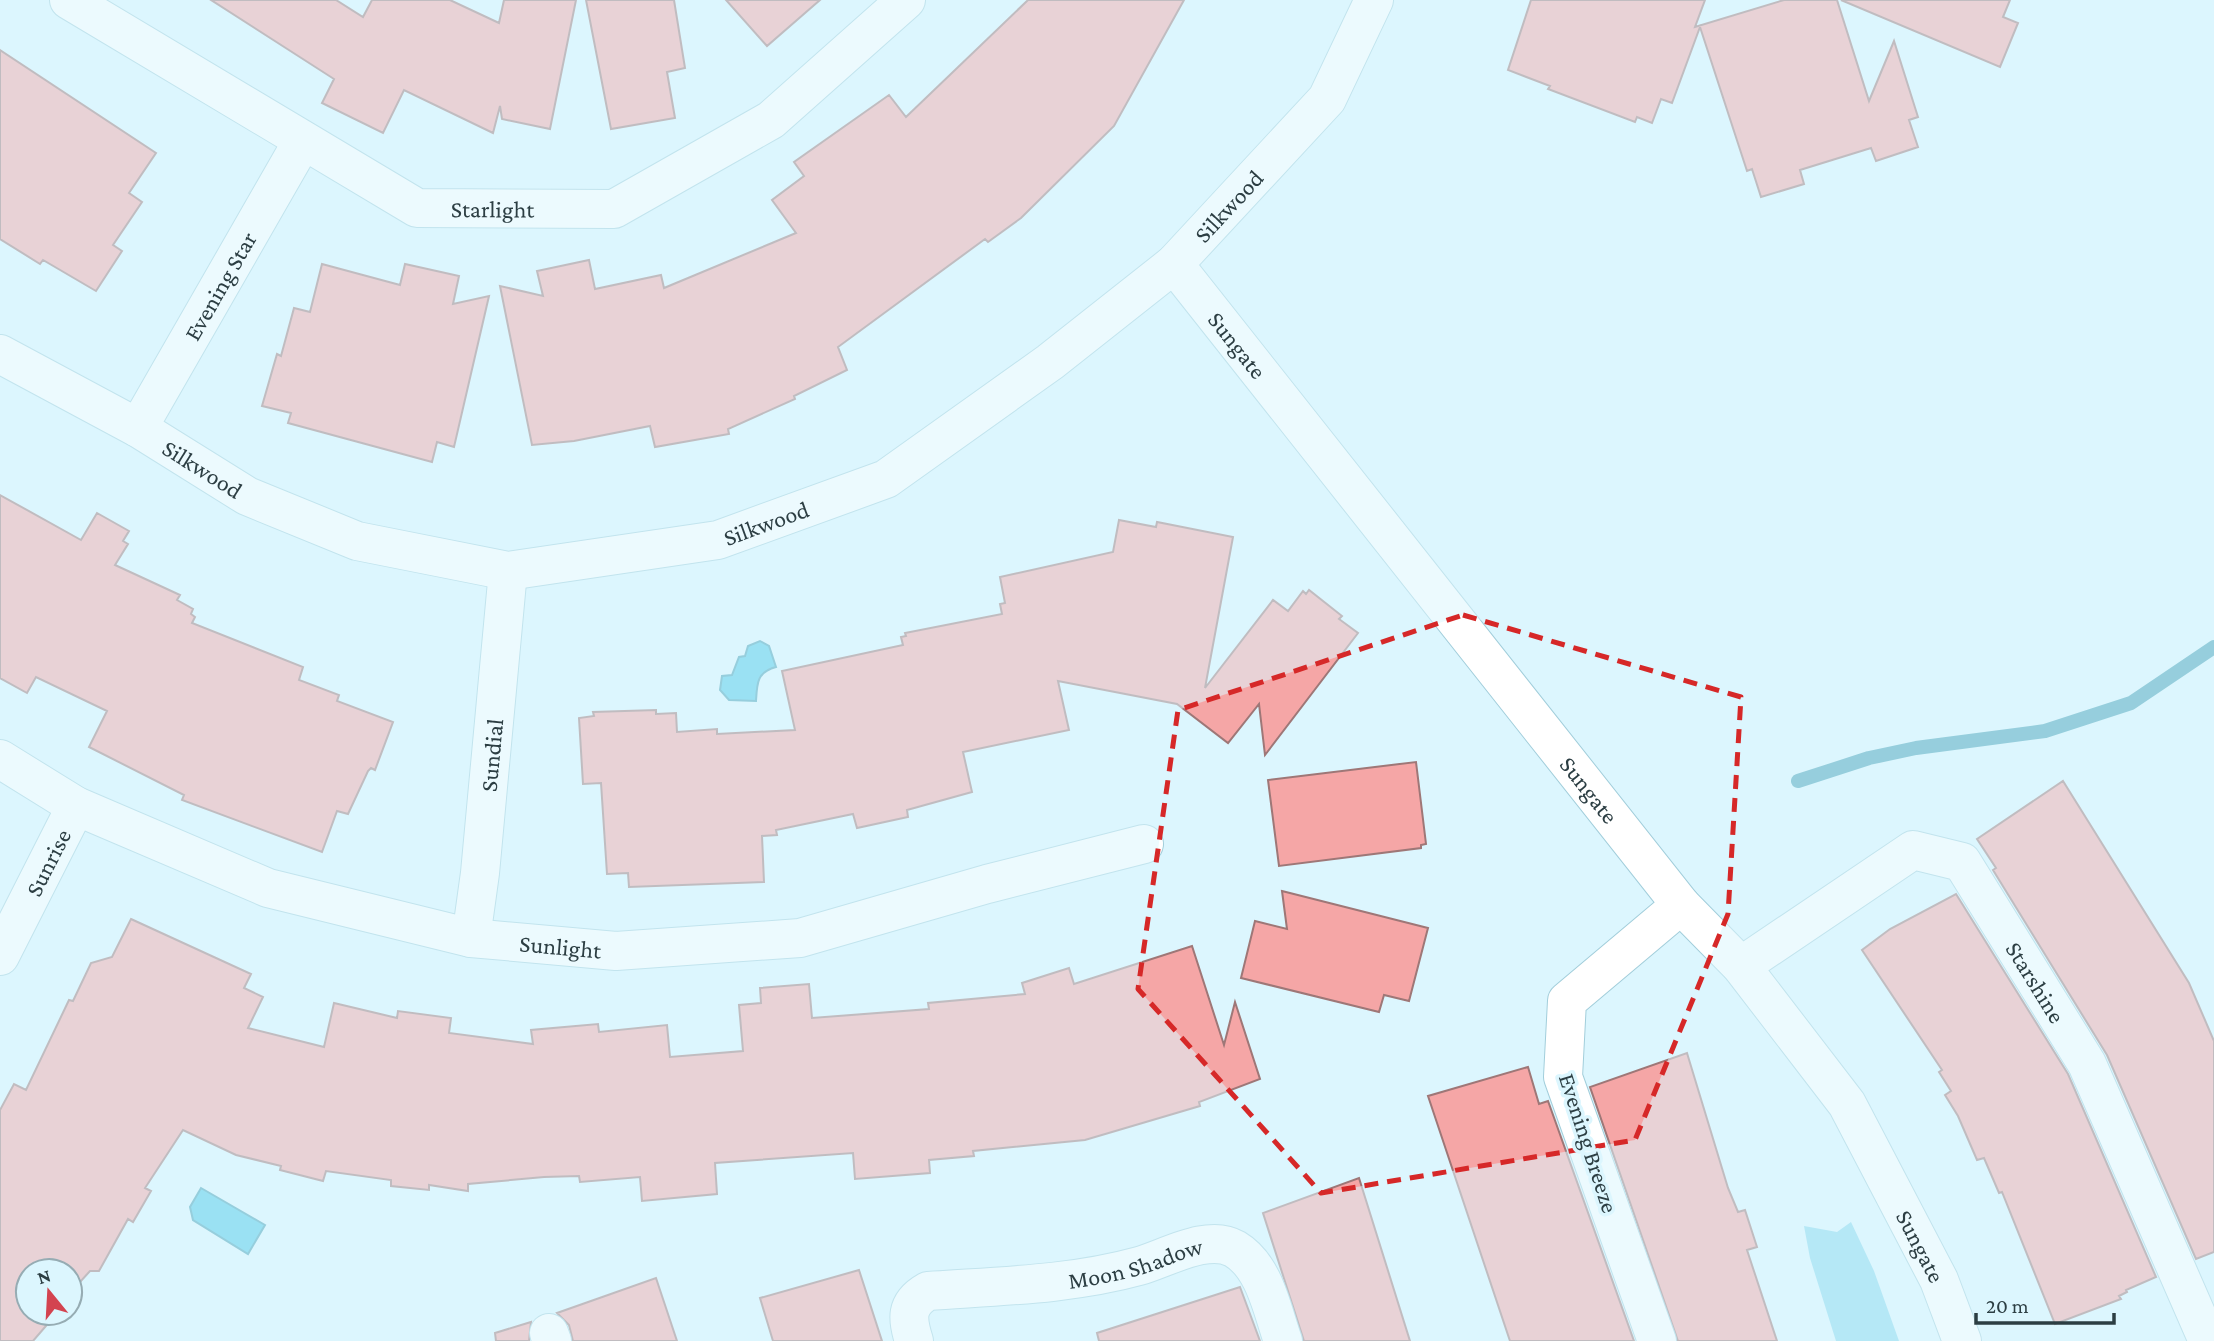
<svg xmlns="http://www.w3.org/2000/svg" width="2214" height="1341" viewBox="0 0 2214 1341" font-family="'Crimson Pro',serif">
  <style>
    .green { fill: #86d7ee }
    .water { fill: #4ac7e6; stroke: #419eb5; stroke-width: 2 }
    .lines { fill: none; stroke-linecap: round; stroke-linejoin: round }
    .stream { stroke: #419eb5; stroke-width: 14 }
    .building { fill: #f5a6a6; stroke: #9e7777; stroke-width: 2 }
    .minor-casing { stroke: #a2cedb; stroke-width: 40 }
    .minor { stroke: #fff; stroke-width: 38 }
    .marked { fill: none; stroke: #d62828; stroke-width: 5; stroke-dasharray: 14 9; stroke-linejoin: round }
    .labels { text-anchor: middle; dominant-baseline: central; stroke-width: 7; stroke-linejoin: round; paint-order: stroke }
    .street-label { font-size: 24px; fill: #2c3e43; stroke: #dcf6fe }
  </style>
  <rect width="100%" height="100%" fill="#dcf6fe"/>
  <path class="green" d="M 1851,1222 L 1874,1271 L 1899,1341 L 1836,1341 L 1810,1258 L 1804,1226 L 1837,1232 Z"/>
  <path class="water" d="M 760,641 L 769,646 L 776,667 C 757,672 757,683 756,701 L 729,700 L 720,690 L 722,676 L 732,675 L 739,657 L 745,656 L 748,646 Z
    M 201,1188 L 265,1225 L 248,1254 L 193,1220 L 190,1207 Z"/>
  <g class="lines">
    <path class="stream" d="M 1798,781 L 1869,758 L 1916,748 L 2045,731 L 2131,703 L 2214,647"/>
  </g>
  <path class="building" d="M 211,0 L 336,0 L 363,17 L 372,0 L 450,0 L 499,23 L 504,0 L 576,0 L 550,129 L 502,119 L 500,106 L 493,133 L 404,90 L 383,133 L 322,103 L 334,79 Z
    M 586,0 L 674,0 L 685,68 L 667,72 L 675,118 L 611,129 Z
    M 726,0 L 820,0 L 767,46 Z
    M 1028,0 L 1184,0 L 1114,126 L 1021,218 L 988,242 L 985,239 L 838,347 L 847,370 L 794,396 L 795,399 L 728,429 L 729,434 L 655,447 L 650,426 L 574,441 L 532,445 L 500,286 L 543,296 L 537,271 L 589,260 L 595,289 L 661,275 L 664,288 L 796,233 L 772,200 L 804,176 L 794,162 L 889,95 L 906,117 Z
    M 1531,0 L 1705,0 L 1695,27 L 1784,0 L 1837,0 L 1869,101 L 1894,41 L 1918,117 L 1909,120 L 1918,147 L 1876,161 L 1871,148 L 1800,170 L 1804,184 L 1761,197 L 1752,169 L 1747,171 L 1700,27 L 1672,103 L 1661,99 L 1652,123 L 1637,117 L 1635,122 L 1548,89 L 1550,86 L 1508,70 Z
    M 1841,0 L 2010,0 L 2003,17 L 2018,23 L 2000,67 Z
    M 0,50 L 156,153 L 129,193 L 142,202 L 113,245 L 122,251 L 96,291 L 43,260 L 40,264 L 0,239 Z
    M 322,264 L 400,285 L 405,264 L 459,276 L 453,304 L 489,296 L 454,447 L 437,442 L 432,462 L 288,423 L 291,413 L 262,406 L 277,354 L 281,356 L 294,308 L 310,312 Z
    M 0,495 L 81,540 L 97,513 L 129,531 L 123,541 L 128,544 L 115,565 L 180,595 L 177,600 L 193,609 L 191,614 L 195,617 L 192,623 L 303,667 L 299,680 L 339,695 L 337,701 L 393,722 L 375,770 L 371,768 L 368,771 L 348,814 L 337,811 L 322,852 L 182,800 L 184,795 L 89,747 L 107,711 L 36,677 L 27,693 L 0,678 Z
    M 1119,520 L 1156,527 L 1157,522 L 1233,537 L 1205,688 L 1273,600 L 1288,611 L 1303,591 L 1306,594 L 1309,590 L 1342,616 L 1339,619 L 1358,633 L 1265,755 L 1259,704 L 1228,743 L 1177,704 L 1058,681 L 1069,730 L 963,752 L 972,792 L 907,810 L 908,817 L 857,828 L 853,814 L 776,830 L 777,835 L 762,836 L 764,882 L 629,887 L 628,873 L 607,874 L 601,783 L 583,784 L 579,718 L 594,716 L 593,712 L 656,710 L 656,714 L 676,713 L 677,732 L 717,729 L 717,734 L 795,730 L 782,671 L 903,645 L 901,637 L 906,636 L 905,633 L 1002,614 L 1000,604 L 1005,603 L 1000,577 L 1113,552 Z
    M 1416,762 L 1426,844 L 1421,845 L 1421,848 L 1279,866 L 1268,780 Z
    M 2063,781 L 2189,983 L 2214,1041 L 2214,1252 L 2196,1259 L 2107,1055 L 1993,870 L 1996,868 L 1977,839 Z
    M 1282,891 L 1428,928 L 1409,1001 L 1384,995 L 1379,1012 L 1241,978 L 1255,921 L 1287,929 Z
    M 1956,894 L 2068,1074 L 2156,1277 L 2126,1290 L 2127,1292 L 2119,1296 L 2121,1299 L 2055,1324 L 2002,1192 L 1999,1193 L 1984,1158 L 1977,1160 L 1958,1116 L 1945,1095 L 1951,1091 L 1939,1072 L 1942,1070 L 1862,950 L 1890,929 Z
    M 131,919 L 251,974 L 244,988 L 263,997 L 248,1028 L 324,1047 L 334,1003 L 397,1018 L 398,1011 L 451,1018 L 449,1033 L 533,1044 L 531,1030 L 598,1024 L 599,1032 L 667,1025 L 670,1057 L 743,1051 L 739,1005 L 761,1003 L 760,988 L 809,984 L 812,1018 L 929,1009 L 928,1003 L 1025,994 L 1022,983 L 1069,968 L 1074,984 L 1192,946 L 1224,1045 L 1235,1002 L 1260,1079 L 1199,1102 L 1200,1106 L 1085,1140 L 973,1151 L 974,1156 L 929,1160 L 930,1173 L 855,1179 L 853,1153 L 715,1163 L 717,1194 L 642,1201 L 640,1177 L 580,1182 L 579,1176 L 544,1177 L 468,1184 L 468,1191 L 429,1185 L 429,1190 L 391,1186 L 391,1180 L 326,1171 L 323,1181 L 280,1170 L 281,1166 L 236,1155 L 183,1130 L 145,1188 L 151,1191 L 133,1222 L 128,1219 L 99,1271 L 90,1271 L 70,1293 L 70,1271 L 28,1271 L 28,1313 L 52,1313 L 49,1316 L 52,1319 L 33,1341 L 0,1341 L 0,1110 L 14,1084 L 26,1090 L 69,1000 L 73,1001 L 91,963 L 112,957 Z
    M 1687,1053 L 1728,1188 L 1738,1212 L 1745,1210 L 1757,1247 L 1747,1250 L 1777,1341 L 1678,1341 L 1590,1087 Z
    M 1528,1067 L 1539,1104 L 1548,1101 L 1634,1341 L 1510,1341 L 1428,1096 Z
    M 1359,1178 L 1410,1341 L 1304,1341 L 1263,1213 Z
    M 859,1270 L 882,1341 L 773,1341 L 760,1298 Z
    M 656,1278 L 677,1341 L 573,1341 L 569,1325 L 557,1313 Z
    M 1240,1287 L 1260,1341 L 1099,1341 L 1097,1333 Z
    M 531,1322 L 529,1341 L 496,1341 L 495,1333 Z"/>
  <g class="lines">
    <defs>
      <g id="minor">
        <path id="s1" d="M 69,0 L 417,208 L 614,209 L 771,120 L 906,0"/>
        <path id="s2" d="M 1174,264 L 1681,905 L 1741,966 L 1847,1104 L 1939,1280 L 1962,1341"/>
        <path id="s3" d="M 0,354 L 138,428 L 247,496 L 357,541 L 508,571 L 718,540 L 886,479 L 1050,362 L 1174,264 L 1327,99 L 1374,0"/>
        <path id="s4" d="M 138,428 L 302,142"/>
        <path id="s5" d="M 0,759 L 76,806 L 268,888 L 471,938 L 616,951 L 800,938 L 987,884 L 1144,844"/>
        <path id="s6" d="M 471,938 L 480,873 L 508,571"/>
        <path id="s7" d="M 0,956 L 76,806"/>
        <path id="s8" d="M 1741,966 L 1913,850 L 1962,862 L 2087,1064 L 2208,1341"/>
        <path d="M 549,1333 L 552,1341"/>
        <path id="s9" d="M 914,1341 C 907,1319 905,1304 928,1291 C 998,1286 1070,1285 1139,1266 C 1165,1259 1208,1233 1235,1249 C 1265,1267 1272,1310 1283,1341"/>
        <path d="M 1657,1341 L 1563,1077 L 1567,1001 L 1681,905"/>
      </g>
    </defs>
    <use href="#minor" class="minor-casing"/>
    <use href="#minor" class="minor"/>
  </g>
  <path d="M0 0H2214V1341H0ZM 1463,615 L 1741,697 L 1728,914 L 1635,1140 L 1321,1193 L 1138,989 L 1178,710 Z" fill="#dcf6fe" fill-opacity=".55" fill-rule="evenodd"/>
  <path class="marked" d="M 1463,615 L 1741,697 L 1728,914 L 1635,1140 L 1321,1193 L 1138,989 L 1178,710 Z"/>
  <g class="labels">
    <g class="street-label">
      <text stroke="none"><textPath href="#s3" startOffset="1388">Silkwood</textPath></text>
      <text stroke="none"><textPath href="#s1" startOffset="481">Starlight</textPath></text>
      <text stroke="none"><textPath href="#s4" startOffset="164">Evening Star</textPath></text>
      <text stroke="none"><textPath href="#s2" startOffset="103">Sungate</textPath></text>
      <text stroke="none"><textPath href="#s3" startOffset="233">Silkwood</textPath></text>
      <text stroke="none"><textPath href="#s3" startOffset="821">Silkwood</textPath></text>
      <text stroke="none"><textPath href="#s6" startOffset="184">Sundial</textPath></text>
      <text stroke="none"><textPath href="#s2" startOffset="670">Sungate</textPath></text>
      <text stroke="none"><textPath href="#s7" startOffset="105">Sunrise</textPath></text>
      <text stroke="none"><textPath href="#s5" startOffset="597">Sunlight</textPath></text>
      <text stroke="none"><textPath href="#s8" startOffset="399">Starshine</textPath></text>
      <text transform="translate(1589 1143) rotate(72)">Evening Breeze</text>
      <text stroke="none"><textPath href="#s2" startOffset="1237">Sungate</textPath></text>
      <text stroke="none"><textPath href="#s9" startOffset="268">Moon Shadow</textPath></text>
    </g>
  </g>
  <g transform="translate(49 1292) rotate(342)"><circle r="33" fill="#dcf6fe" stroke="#96acb3" stroke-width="2"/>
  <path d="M0-5L12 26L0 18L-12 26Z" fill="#d34350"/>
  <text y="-10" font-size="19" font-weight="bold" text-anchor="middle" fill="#2c3e43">N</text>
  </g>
  <path d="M1976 1313v10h138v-10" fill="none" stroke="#2c3e43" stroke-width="3.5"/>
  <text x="1986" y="1313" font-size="21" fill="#2c3e43" stroke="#dcf6fe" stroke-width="5" paint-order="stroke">20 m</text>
</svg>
